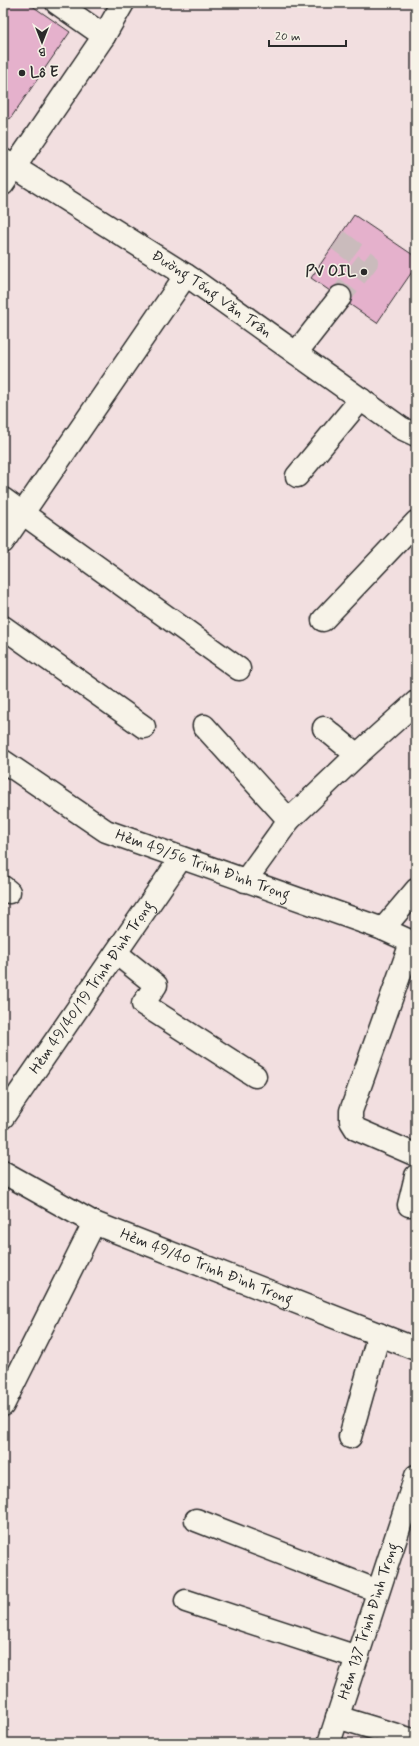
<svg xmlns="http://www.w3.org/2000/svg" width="419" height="1746" viewBox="0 0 419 1746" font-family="Mynerve,sans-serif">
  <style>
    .building { fill: #e5b1cc; stroke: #2b2b2b }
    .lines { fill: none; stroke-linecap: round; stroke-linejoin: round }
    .minor-tunnel { stroke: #cabbbc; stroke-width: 22; stroke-dasharray: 22 11; stroke-linecap: butt }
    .minor-casing { stroke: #2b2b2b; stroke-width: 25 }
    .minor { stroke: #f7f3e8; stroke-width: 22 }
    .poi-dot { fill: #2b2b2b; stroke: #f7f3e8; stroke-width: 1.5 }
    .labels { text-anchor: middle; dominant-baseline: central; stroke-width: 3; stroke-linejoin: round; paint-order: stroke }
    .poi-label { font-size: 15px; font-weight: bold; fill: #2b2b2b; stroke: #f7f3e8; text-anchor: start }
    .street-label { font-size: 15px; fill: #2b2b2b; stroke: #f7f3e8 }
  </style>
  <rect width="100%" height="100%" fill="#f2dfe0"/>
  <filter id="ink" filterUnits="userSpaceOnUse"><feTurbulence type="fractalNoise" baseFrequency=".025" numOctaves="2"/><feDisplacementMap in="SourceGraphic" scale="8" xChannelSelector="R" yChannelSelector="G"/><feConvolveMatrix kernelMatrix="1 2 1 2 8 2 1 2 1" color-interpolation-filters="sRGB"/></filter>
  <g filter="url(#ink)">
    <path class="building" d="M 3,3 L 28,3 L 70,32 L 10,119 L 3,114 Z
      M 354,215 L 416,257 L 416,266 L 377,323 L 311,278 Z"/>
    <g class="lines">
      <path class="minor-tunnel" d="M 338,240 L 367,262 L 340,297"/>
      <defs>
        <g id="minor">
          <path d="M 57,3 L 104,36"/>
          <path id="s1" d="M 3,160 L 192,279 L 401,428 L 416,435"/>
          <path d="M 3,184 L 104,36 L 123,3"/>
          <path d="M 296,353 L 340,297"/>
          <path d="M 297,476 L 361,399"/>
          <path d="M 3,499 L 239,669"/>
          <path d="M 3,542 L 186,275"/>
          <path d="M 323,620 L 416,522"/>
          <path d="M 3,627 L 144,727"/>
          <path d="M 204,726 L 289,820"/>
          <path d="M 324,728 L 357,755"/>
          <path id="s2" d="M 3,761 L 106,831 L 383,929 L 416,944"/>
          <path d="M 245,881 L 289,820 L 357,755 L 416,702"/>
          <path d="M 3,887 L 9,892"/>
          <path d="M 383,929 L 416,890"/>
          <path d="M 411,943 L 351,1111 L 351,1121 L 356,1129 L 416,1155"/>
          <path d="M 116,953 L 156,985 L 143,1004 L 255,1076"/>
          <path id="s3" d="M 3,1117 L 181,858"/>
          <path id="s4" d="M 3,1172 L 94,1223 L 416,1349"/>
          <path d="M 409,1205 L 416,1176"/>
          <path d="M 3,1405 L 94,1223"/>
          <path d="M 350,1437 L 379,1334"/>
          <path d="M 196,1520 L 378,1591"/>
          <path d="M 186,1601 L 357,1657"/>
          <path d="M 337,1717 L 416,1741"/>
          <path id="s5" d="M 329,1743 L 416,1476"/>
        </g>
      </defs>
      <use href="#minor" class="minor-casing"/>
      <use href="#minor" class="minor"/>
    </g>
  </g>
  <g class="poi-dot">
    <circle cx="22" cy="73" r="4"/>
    <circle cx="364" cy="272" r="4"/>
  </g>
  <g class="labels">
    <g class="poi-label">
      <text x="30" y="73">Lô E</text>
      <text x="356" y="272" text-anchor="end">PV OIL</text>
    </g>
    <g class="street-label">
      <text stroke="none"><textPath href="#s1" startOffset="248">Đường Tống Văn Trân</textPath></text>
      <text stroke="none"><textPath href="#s2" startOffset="227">Hẻm 49/56 Trịnh Đình Trọng</textPath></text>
      <text stroke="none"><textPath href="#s3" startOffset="157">Hẻm 49/40/19 Trịnh Đình Trọng</textPath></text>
      <text stroke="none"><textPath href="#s4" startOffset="225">Hẻm 49/40 Trịnh Đình Trọng</textPath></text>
      <text stroke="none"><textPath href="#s5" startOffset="128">Hẻm 137 Trịnh Đình Trọng</textPath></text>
    </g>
  </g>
  <rect width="419" height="1746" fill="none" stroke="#f7f3e8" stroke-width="16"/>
  <rect x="8" y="8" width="403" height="1730" fill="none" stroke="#2b2b2b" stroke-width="1.5" filter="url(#ink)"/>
  <g transform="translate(42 42) rotate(180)" stroke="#f7f3e8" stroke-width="3" paint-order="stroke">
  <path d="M0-3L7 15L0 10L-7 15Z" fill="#2b2b2b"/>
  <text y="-6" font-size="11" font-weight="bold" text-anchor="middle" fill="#2b2b2b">B</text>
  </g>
  <path d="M269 40v6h77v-6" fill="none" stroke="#2b2b2b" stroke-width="2"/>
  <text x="275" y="40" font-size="12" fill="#2b2b2b" stroke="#f7f3e8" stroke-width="3" paint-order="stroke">20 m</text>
</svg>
